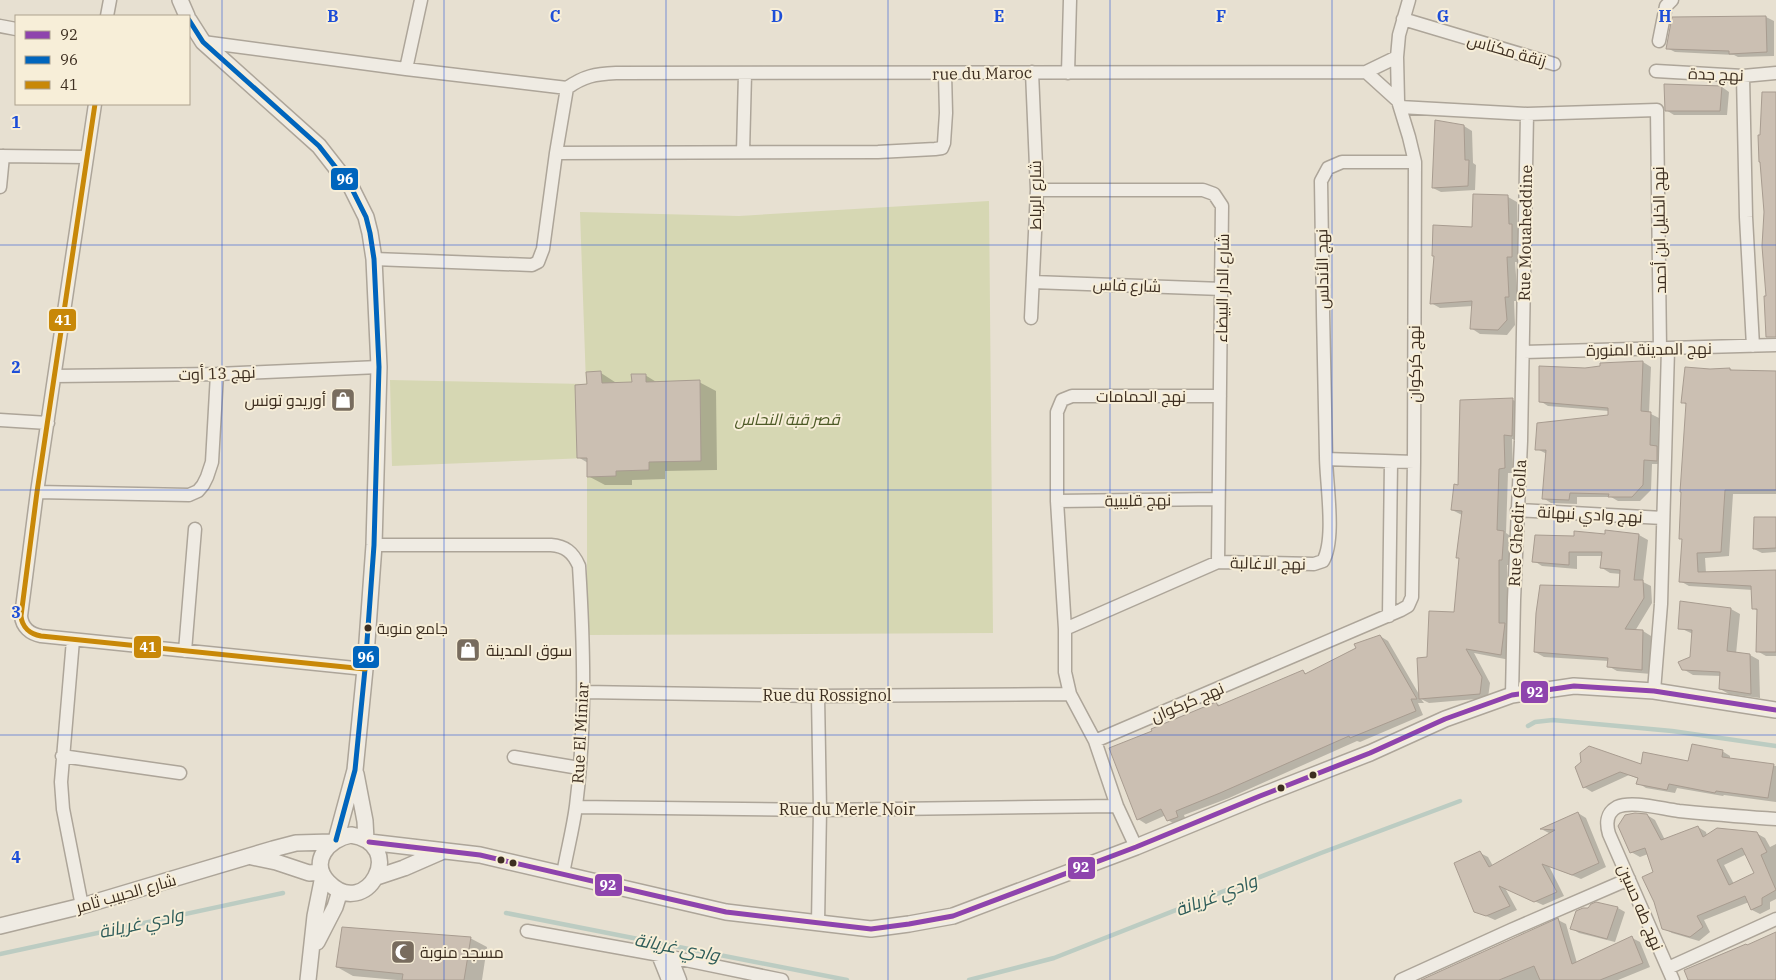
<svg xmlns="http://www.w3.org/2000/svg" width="1776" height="980" viewBox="0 0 1776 980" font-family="'IBM Plex Serif',Cairo,serif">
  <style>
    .green { fill: #d6d7b3 }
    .shadow { fill: #0003; fill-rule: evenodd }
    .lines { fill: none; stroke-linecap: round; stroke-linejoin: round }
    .stream { stroke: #bcccc2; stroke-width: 4.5 }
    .building { fill: #cbbfb2; stroke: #a89c90; fill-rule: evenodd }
    .minor-casing { stroke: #ada599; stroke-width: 15 }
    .tertiary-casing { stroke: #ada599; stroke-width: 18 }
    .minor { stroke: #efebe3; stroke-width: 12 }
    .tertiary { stroke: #efebe3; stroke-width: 15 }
    .bus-1-casing { stroke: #f7eed8; stroke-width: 9 }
    .bus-2-casing { stroke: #f7eed8; stroke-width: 9 }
    .bus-3-casing { stroke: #f7eed8; stroke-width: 9 }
    .bus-1 { stroke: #8e44ad; stroke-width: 5 }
    .bus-2 { stroke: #0065bd; stroke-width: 5 }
    .bus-3 { stroke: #c88808; stroke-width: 5 }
    .grid { fill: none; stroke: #1d4ed8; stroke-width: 1; stroke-opacity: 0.55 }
    .bus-dot { fill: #3d2e20; stroke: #f7eed8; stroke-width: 2 }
    .labels { text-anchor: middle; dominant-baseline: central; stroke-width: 4; stroke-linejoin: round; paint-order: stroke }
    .bus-label { font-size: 15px; fill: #3d2e20; stroke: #f7eed8; text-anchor: start }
    .street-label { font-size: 16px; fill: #3d2e20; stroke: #f7eed8 }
    .poi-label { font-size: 16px; fill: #3d2e20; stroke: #f7eed8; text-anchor: start }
    .park-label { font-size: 16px; font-style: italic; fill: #4d5a26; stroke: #f7eed8 }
    .water-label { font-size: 18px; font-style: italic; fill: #2f5d5a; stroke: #f7eed8 }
    .grid-label { font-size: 16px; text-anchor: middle; font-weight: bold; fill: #1d4ed8; stroke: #f7eed8; stroke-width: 4; stroke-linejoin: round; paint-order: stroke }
    .line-badge { stroke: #f7eed8; stroke-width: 2 }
    .badge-label { font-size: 14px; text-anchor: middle; font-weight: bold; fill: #fff }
  </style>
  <rect width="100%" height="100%" fill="#e7e0d1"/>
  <path class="green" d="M 989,201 L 993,633 L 587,635 L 587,458 L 392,466 L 390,380 L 586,384 L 580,212 L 739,216 Z"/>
  <path class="shadow" d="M 1766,17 L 1774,21 L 1774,56 L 1738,57 L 1734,55 L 1675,52 L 1667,48 Z
    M 1722,87 L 1729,92 L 1727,115 L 1674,115 L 1666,110 Z
    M 1464,126 L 1472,131 L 1473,163 L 1476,165 L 1475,190 L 1441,192 L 1433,188 Z
    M 1508,197 L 1517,202 L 1517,228 L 1520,230 L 1520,262 L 1515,262 L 1518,301 L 1514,301 L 1515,325 L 1507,335 L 1480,334 L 1471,328 L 1473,306 L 1440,308 L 1431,303 L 1473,229 Z
    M 1643,362 L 1651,367 L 1649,413 L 1659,418 L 1658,447 L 1665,451 L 1664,464 L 1652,464 L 1651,490 L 1640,501 L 1618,501 L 1611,497 L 1577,497 L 1577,504 L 1551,503 L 1543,498 L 1547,454 L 1537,449 L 1609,416 L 1609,411 L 1548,406 L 1540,401 L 1585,369 L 1601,367 L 1601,365 Z
    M 1730,369 L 1734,371 L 1776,373 L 1776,494 L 1733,494 L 1729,556 L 1705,558 L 1706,573 L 1776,571 L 1776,656 L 1766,656 L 1757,651 L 1758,611 L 1753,608 L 1753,590 L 1689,586 L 1680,581 L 1684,540 L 1687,405 L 1682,402 L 1710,370 Z
    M 587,373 L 601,373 L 618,384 L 633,383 L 645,375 L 658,383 L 699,382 L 716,391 L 717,470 L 665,471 L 665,479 L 632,480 L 632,485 L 605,485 L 588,476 L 588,463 L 578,457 L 588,385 Z
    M 1513,400 L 1522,405 L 1521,440 L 1512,439 L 1513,473 L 1508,473 L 1506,533 L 1512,537 L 1511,565 L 1507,565 L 1510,660 L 1474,653 L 1490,683 L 1488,698 L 1429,703 L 1421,699 L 1424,703 L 1418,703 L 1423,715 L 1360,742 L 1357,741 L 1229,798 L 1184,815 L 1186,821 L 1176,825 L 1168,820 L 1166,815 L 1146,824 L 1138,819 L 1154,732 L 1216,703 L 1221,706 L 1303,672 L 1307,674 L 1380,636 L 1388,641 L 1420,696 L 1428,658 L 1455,614 L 1460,559 L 1458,557 L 1462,515 L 1452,510 L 1459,486 L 1461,402 Z
    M 1776,518 L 1776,552 L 1762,553 L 1754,549 Z
    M 1606,531 L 1639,535 L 1648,540 L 1643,582 L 1651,586 L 1652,603 L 1635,631 L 1643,631 L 1651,636 L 1651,674 L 1617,671 L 1608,666 L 1609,661 L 1544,657 L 1535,652 L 1620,588 L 1621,574 L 1610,573 L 1602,568 L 1603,556 L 1577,556 L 1577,569 L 1542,566 L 1534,561 L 1575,537 L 1606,535 Z
    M 1731,609 L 1740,614 L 1736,654 L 1750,655 L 1759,660 L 1760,698 L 1729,694 L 1720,689 L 1721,676 L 1693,675 L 1683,669 L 1691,657 L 1693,634 L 1680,628 Z
    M 1722,751 L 1730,756 L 1730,759 L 1776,766 L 1776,802 L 1724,795 L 1723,796 L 1677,788 L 1675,793 L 1646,788 L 1638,783 L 1639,779 L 1629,775 L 1592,792 L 1584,787 L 1576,767 L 1689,763 Z
    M 1578,813 L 1586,818 L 1606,867 L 1581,879 L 1549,866 L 1564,896 L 1543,905 L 1505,888 L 1517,910 L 1495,920 L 1475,911 L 1480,853 L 1488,857 L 1493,866 L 1551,834 L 1543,830 Z
    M 1647,815 L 1655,820 L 1665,840 L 1698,827 L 1706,832 L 1707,836 L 1756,833 L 1765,838 L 1770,847 L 1776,844 L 1776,899 L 1770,902 L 1770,909 L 1760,914 L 1752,910 L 1749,902 L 1704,920 L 1710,932 L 1699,941 L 1672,933 L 1663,928 L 1654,873 L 1648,854 L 1640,857 L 1631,852 ZM 1747,854 L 1756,873 L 1734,884 L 1724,865 Z
    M 1618,908 L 1625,912 L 1615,942 L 1579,933 L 1571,928 Z
    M 1558,920 L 1566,924 L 1577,963 L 1632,938 L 1640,942 L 1650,967 L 1618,980 L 1422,980 Z
    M 470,938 L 487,947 L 482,980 L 397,980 L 353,976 L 337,967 Z"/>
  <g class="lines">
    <path class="stream" d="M 1528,726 L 1535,722 L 1553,720 L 1672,731 L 1776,746
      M 506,913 L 847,980
      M 0,954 L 283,893
      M 969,980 L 1054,958 L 1321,853 L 1460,801"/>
  </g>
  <path class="building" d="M 1766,16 L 1767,52 L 1729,54 L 1729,51 L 1666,49 L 1672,17 Z
    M 1664,84 L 1722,86 L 1720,111 L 1665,111 Z
    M 1762,92 L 1776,92 L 1776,337 L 1766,337 L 1764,296 L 1766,296 L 1762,246 L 1764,212 L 1760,162 L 1759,162 L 1758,135 L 1760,135 Z
    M 1435,120 L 1464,125 L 1465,160 L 1469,160 L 1468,186 L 1432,188 Z
    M 1473,194 L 1508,195 L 1509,224 L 1512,224 L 1512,257 L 1507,257 L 1509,297 L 1505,297 L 1507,320 L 1498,330 L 1470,329 L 1472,301 L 1430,304 L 1434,256 L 1432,256 L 1433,225 L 1472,227 Z
    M 1643,361 L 1641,411 L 1651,412 L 1650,445 L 1657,446 L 1657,461 L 1644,460 L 1643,485 L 1632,497 L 1608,497 L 1609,494 L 1570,493 L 1569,500 L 1542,499 L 1546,450 L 1535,450 L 1537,423 L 1608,415 L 1608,408 L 1539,402 L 1539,366 L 1585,368 L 1600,366 L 1600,363 Z
    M 1685,367 L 1710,369 L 1730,368 L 1730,370 L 1776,371 L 1776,490 L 1725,490 L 1721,552 L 1697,553 L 1698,572 L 1776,570 L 1776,652 L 1756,652 L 1757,609 L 1752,609 L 1751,586 L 1679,582 L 1682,539 L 1679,539 L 1681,492 L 1680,492 L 1686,403 L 1681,403 Z
    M 601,371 L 602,383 L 632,382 L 631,374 L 646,374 L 646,382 L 700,380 L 701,461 L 649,462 L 649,470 L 616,471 L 616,476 L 587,477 L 587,458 L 577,458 L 575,385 L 587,384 L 586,372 Z
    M 1513,398 L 1512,436 L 1504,435 L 1505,468 L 1499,469 L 1497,530 L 1504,531 L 1502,560 L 1499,560 L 1499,623 L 1505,623 L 1501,655 L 1466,649 L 1482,677 L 1480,694 L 1419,699 L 1417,658 L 1427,657 L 1429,611 L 1454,612 L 1459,558 L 1456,558 L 1462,511 L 1451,510 L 1454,484 L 1458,485 L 1460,400 Z
    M 1754,517 L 1776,517 L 1776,548 L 1753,549 Z
    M 1605,530 L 1639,534 L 1634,580 L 1643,580 L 1644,598 L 1625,629 L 1643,630 L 1642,670 L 1607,667 L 1608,658 L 1534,652 L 1536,613 L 1540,585 L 1619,587 L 1620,570 L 1600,568 L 1602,552 L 1569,552 L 1569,565 L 1532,562 L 1535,535 L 1574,536 L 1574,531 L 1605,534 Z
    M 1680,601 L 1731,608 L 1727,651 L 1750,654 L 1751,694 L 1719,689 L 1720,672 L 1682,670 L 1678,662 L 1690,657 L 1692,630 L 1678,629 Z
    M 1380,635 L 1417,699 L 1411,699 L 1416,711 L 1350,738 L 1349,736 L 1220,793 L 1176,811 L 1178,817 L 1167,821 L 1161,809 L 1137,820 L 1109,748 L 1152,731 L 1151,729 L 1216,702 L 1218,706 L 1303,670 L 1305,674 L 1356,648 L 1354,644 Z
    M 1692,744 L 1723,750 L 1722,757 L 1774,764 L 1768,798 L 1716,791 L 1715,793 L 1669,784 L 1667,790 L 1636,784 L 1638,778 L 1620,772 L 1583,788 L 1575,767 L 1581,762 L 1580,753 L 1589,746 L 1641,764 L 1643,752 L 1688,761 Z
    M 1578,812 L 1599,863 L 1572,875 L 1542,864 L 1557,892 L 1534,902 L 1499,886 L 1510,906 L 1486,916 L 1474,912 L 1454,863 L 1480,851 L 1489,867 L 1555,830 L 1540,829 Z
    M 1635,813 L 1647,814 L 1661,840 L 1698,826 L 1703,837 L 1717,828 L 1757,832 L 1767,852 L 1761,855 L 1776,890 L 1762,898 L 1762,905 L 1751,910 L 1745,896 L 1697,916 L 1703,927 L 1690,937 L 1662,929 L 1654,902 L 1642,877 L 1653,872 L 1645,848 L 1630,853 L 1618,826 L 1625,815 ZM 1742,848 L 1754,873 L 1729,885 L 1717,860 Z
    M 1596,902 L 1618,907 L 1607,939 L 1570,929 L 1576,911 L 1583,908 L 1588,908 L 1591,904 Z
    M 1558,918 L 1572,964 L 1632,936 L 1643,963 L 1600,980 L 1540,980 L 1534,966 L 1499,980 L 1421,980 Z
    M 342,927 L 471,937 L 464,980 L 402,980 L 403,974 L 336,967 Z
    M 1776,932 L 1776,980 L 1688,980 L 1684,970 L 1746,944 L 1747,945 Z"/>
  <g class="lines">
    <defs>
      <path id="minor" d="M 107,16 L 110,0
        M 1403,19 L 1554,64
        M 0,26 L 16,29
        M 1659,41 L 1666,6 L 1672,0
        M 203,42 L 406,69 L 567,88
        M 406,69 L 421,0
        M 1656,71 L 1743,76 L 1776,73
        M 1366,72 L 1398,101
        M 1068,73 L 1070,0
        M 1743,76 L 1746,217 L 1753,346
        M 567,88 C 584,76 595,74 616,73 L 1366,72 L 1397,57
        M 95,104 L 37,492 L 21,616 C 22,627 30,634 41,636 L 365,669
        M 1400,107 L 1527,114 L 1657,110 L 1660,349
        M 743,152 L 745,74
        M 556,153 L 878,152 L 935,149 L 942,148 L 944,143 L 946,113 L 945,74
        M 0,156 L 87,157
        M 0,187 L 3,156
        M 1037,190 L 1203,190 L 1214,194 L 1222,206 L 1218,562
        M 374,259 L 532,265 L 538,262 L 543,249 L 556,153 L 567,88
        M 1033,282 L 1222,289
        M 1031,318 L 1037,190 L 1032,72
        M 1523,352 L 1776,345
        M 55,376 L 217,374 L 379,367
        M 0,420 L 48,423
        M 1326,459 L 1414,462
        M 37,492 L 189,495 L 198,491 L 203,485 L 207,477 L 212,462 L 217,374
        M 1057,501 L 1218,499
        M 1517,510 L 1663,518
        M 374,545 L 551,545 C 565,546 573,552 579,566 C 584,646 586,726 576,806 C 573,829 567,851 563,874
        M 1389,616 L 1391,462
        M 1065,629 L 1218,562 L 1314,564 L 1323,561 C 1336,539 1326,482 1326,456 C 1324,364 1322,273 1321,181 L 1328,168 L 1342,162 L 1415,162
        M 73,640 L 61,782 L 63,809 L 82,906
        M 185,651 L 195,529
        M 1654,691 L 1661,604 L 1668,349
        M 584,692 L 818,696 L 1070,694
        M 1512,695 L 1514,600 L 1521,441 L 1527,114
        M 1095,741 L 1401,610 L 1408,606 L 1412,597 L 1414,462 L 1415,162 L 1409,137 L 1398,101 L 1397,57 L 1399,35 L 1409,0
        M 62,756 L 180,773
        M 514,757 L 579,768
        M 576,807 L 820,810 L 1117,806
        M 1136,847 L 1117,806 L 1095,741 L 1070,694 L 1065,672 L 1065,629 L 1057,501 L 1057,412 L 1062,400 L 1072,396 L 1220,396
        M 818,923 L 820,810 L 818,696
        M 527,931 L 671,957 L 782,980
        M 658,955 L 668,980
        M 671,957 L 680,980
        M 1668,968 L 1776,919
        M 1401,980 L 1511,930 L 1629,879
        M 1673,980 L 1609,834 C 1606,824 1606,813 1617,807 C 1632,800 1662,809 1679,811 C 1711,814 1744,817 1776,819"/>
      <path id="tertiary" d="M 180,0 L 187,16
        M 189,20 L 203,42 L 319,146 L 351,187 L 366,217 L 370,233 L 374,259 L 379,367 L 374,545 L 365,669 L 355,770 L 336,840
        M 356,774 L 365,821 L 366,840
        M 351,835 C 409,844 366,922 328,882 C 309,862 328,839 351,835 Z
        M 369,842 L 480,855 L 726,912 L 871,929 L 909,924 L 953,916 L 1136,847 L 1260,796 L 1370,753 L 1445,719 L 1512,695 L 1574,686 L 1654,691 L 1776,710
        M 252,857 L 276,862 L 309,873 L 321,872
        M 377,877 L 404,868 L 443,851
        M 0,926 L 82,906 L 273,849 L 296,843 L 332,842
        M 317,942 L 335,907 L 340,891
        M 308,980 L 315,916 L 323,876"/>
    </defs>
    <use href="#minor" class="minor-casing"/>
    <use href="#tertiary" class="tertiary-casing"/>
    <use href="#minor" class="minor"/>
    <use href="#tertiary" class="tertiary"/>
    <defs>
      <path id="bus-1" d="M 369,842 L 480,855 L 726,912 L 871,929 L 909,924 L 953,916 L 1136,847 L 1260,796 L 1370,753 L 1445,719 L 1512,695 L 1574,686 L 1654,691 L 1776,710"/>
      <path id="bus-2" d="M 189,20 L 203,42 L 319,146 L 351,187 L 366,217 L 370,233 L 374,259 L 379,367 L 374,545 L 365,669 L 355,770 L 336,840"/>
      <path id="bus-3" d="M 95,104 L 37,492 L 21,616 C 22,627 30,634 41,636 L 365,669"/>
    </defs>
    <use href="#bus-1" class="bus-1-casing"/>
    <use href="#bus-2" class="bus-2-casing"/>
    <use href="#bus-3" class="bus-3-casing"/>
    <use href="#bus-1" class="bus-1"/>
    <use href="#bus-2" class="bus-2"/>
    <use href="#bus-3" class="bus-3"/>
  </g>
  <path class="grid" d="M 222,0 L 222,980M 444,0 L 444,980M 666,0 L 666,980M 888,0 L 888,980M 1110,0 L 1110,980M 1332,0 L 1332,980M 1554,0 L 1554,980M 0,245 L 1776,245M 0,490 L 1776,490M 0,735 L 1776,735"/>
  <defs>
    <symbol id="shop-square" viewBox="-11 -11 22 22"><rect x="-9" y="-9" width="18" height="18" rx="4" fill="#786c5e" stroke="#f7eed8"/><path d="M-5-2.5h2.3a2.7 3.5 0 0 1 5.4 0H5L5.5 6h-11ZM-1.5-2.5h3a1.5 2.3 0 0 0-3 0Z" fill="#fff"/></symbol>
    <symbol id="mosque-square" viewBox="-11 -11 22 22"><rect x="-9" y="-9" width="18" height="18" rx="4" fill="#786c5e" stroke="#f7eed8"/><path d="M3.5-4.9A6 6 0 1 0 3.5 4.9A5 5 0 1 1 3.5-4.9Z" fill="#fff"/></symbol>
  </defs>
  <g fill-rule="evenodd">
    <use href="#shop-square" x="329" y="386" width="28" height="28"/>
    <use href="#shop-square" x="454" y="636" width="28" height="28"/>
    <use href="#mosque-square" x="389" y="938" width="28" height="28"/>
  </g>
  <g class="bus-dot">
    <circle cx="368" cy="628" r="4.5"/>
    <circle cx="1313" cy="775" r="4.5"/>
    <circle cx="1281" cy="788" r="4.5"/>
    <circle cx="501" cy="860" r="4.5"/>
    <circle cx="513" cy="863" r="4.5"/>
  </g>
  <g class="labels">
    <g class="bus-label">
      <text x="377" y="628">جامع منوبة</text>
    </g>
    <g class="street-label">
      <text transform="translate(1507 50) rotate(16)">زنقة مكناس</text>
      <text transform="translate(982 73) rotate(-1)">rue du Maroc</text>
      <text transform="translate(1716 74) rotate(2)">نهج جدة</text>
      <text transform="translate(1035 195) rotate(-90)">شارع الرباط</text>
      <text transform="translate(1659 230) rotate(-91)">نهج الخليل ابن أحمد</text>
      <text transform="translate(1525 233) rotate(-89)">Rue Mouaheddine</text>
      <text transform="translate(1322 269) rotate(-91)">نهج الأندلس</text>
      <text transform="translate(1127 285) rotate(2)">شارع فاس</text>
      <text transform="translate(1222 288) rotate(-89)">شارع الدار البيضاء</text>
      <text transform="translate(1649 349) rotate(-1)">نهج المدينة المنورة</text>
      <text transform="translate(1414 364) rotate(-90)">نهج كركوان</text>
      <text transform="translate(217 373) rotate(-2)">نهج 13 أوت</text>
      <text x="1141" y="396">نهج الحمامات</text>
      <text transform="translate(1138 500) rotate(-1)">نهج قليبية</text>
      <text transform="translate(1590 514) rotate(3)">نهج وادي نبهانة</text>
      <text transform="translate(1517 523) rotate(-87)">Rue Ghedir Golla</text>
      <text transform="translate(1268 563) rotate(1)">نهج الاغالبة</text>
      <text x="827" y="695">Rue du Rossignol</text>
      <text transform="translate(1187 702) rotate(-23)">نهج كركوان</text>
      <text transform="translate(580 733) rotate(-87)">Rue El Miniar</text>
      <text x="847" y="809">Rue du Merle Noir</text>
      <text transform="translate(126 893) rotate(-16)">شارع الحبيب ثامر</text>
      <text transform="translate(1641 907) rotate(67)">نهج طه حسين</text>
    </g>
    <g class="poi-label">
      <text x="326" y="400" text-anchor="end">أوريدو تونس</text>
      <text x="486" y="650">سوق المدينة</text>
      <text x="420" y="952">مسجد منوبة</text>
    </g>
    <g class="park-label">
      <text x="787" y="419">قصر قبة النحاس</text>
    </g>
    <g class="water-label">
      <text transform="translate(1216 895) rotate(-21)">وادي غريانة</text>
      <text transform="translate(141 923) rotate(-12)">وادي غريانة</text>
      <text transform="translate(677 947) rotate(11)">وادي غريانة</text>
    </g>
  </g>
  <g class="grid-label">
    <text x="333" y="22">B</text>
    <text x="555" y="22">C</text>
    <text x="777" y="22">D</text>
    <text x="999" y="22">E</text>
    <text x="1221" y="22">F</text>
    <text x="1443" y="22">G</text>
    <text x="1665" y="22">H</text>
    <text x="16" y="128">1</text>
    <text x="16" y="373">2</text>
    <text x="16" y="618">3</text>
    <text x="16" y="863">4</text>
  </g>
  <g class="line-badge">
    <rect x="330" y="167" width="29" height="24" rx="5" fill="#0065bd"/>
    <rect x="48" y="308" width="29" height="24" rx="5" fill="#c88808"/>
    <rect x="133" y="635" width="29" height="24" rx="5" fill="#c88808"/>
    <rect x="352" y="645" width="28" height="24" rx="5" fill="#0065bd"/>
    <rect x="1520" y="680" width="29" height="24" rx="5" fill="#8e44ad"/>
    <rect x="1067" y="856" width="29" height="24" rx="5" fill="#8e44ad"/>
    <rect x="594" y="873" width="29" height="24" rx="5" fill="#8e44ad"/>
  </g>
  <g class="badge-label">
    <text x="345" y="184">96</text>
    <text x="63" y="325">41</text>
    <text x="148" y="652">41</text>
    <text x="366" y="662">96</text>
    <text x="1535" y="697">92</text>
    <text x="1081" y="872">92</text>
    <text x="608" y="890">92</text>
  </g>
  <rect x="15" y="15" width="175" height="90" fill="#f7eed8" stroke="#ada18e"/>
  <rect x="25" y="31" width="25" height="8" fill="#8e44ad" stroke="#ada18e"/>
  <text x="60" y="40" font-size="15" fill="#3d2e20">92</text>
  <rect x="25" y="56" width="25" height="8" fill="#0065bd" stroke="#ada18e"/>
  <text x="60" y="65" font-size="15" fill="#3d2e20">96</text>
  <rect x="25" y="81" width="25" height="8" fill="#c88808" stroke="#ada18e"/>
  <text x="60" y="90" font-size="15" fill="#3d2e20">41</text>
</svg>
